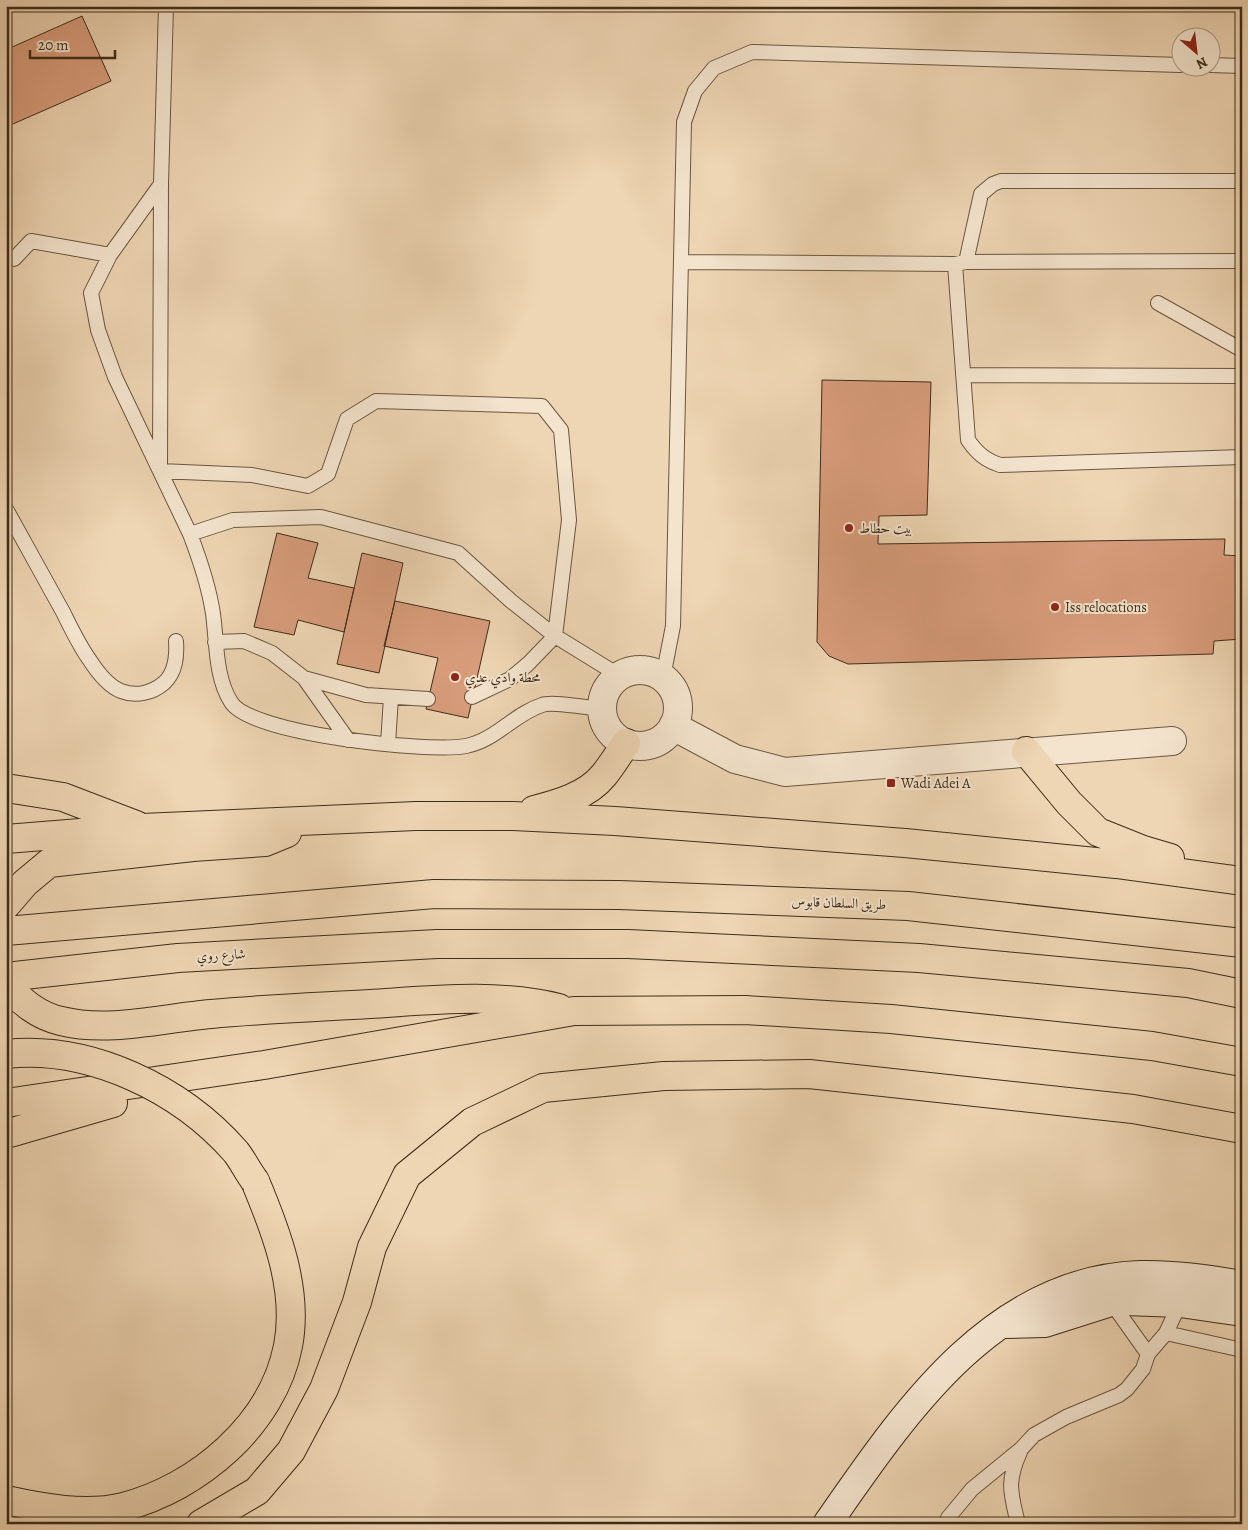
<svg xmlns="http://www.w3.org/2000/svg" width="1248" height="1530" viewBox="0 0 1248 1530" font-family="Alegreya,Amiri,serif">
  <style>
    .building { fill: #d99d7c; stroke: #3f2c19 }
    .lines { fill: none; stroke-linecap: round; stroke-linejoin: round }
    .lane-casing { stroke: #6b5640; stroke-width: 16 }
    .street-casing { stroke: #6b5640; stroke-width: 30 }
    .secondary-casing { stroke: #3f2c19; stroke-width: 30 }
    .highway-casing { stroke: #3f2c19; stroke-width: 30 }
    .lane { stroke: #f4e4ce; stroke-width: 14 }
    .street { stroke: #f4e4ce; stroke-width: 28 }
    .secondary { stroke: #f4e4ce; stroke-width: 28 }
    .highway { stroke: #eed5b3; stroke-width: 28 }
    .highway-bridge-casing { stroke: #3f2c19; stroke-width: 30; stroke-linecap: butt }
    .highway-bridge { stroke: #eed5b3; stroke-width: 28 }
    .poi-dot { fill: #8f2418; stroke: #f4e4ce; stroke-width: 2 }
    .labels { text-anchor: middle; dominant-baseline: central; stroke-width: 4; stroke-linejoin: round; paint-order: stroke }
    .poi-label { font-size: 14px; fill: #3f2c19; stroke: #f4e4ce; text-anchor: start }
    .street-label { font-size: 14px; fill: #3f2c19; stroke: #f4e4ce }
  </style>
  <rect width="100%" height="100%" fill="#eed5b3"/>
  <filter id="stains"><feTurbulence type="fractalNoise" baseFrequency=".004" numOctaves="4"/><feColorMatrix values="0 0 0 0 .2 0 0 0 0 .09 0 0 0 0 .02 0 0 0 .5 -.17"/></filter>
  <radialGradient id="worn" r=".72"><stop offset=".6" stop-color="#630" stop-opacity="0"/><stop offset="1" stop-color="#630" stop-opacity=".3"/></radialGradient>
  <path class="building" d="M 82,16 L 111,81 L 6,127 L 6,38 L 10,48 Z
    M 822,380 L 931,382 L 927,515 L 879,516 L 878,544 L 1225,539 L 1224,555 L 1242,556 L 1242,639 L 1214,641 L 1213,654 L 848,664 L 829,656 L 817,642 Z
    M 277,533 L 318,543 L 308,578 L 354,588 L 344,632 L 298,620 L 294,635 L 254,627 Z
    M 362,553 L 403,563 L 379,673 L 337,664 Z
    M 395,601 L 490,621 L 468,718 L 426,709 L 438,658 L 384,646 Z"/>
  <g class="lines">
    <defs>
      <path id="lane" d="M 1210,65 L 1242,66
        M 161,184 L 110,255 L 91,293 L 98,330 L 115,377 L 190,534 C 200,560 209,586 213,614 C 217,642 215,677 231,702 C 250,734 428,753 466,746 C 496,740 514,714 542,705 C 551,701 590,708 602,709
        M 14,259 L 31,241 L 110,255
        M 682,262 L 955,264 L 966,262 L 1242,261
        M 966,262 L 981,194 L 993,184 L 1001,181 L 1242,181
        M 955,264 L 968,440 C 977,453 985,460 1000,465 L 1242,457
        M 1158,303 L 1242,350
        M 963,375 L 1242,376
        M 160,465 L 161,184 L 166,6
        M 160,471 L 252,475 L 308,486 L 328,474 L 347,419 L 376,401 L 542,406 L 561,430 L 569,520 L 555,636 L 528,664 L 510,679 L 472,697
        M 6,509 C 25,543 44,578 63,612 C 71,628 79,645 89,659 C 96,670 108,686 121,691 C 136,697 152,693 164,683 C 176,672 177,656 176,641
        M 190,534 L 233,520 L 321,517 L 458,553 L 511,601 L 555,636 L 620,676
        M 215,642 L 244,641 L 272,653 L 304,678 L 366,695 L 428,699
        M 663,677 L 673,626 L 684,122 L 695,91 L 714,68 L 752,52 L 1180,65
        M 304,678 L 348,740
        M 388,744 L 391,697
        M 1111,1302 L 1148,1354
        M 1166,1333 L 1242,1350
        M 949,1524 L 948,1518 L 972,1489 L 1021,1449 L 1034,1435 L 1066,1417 L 1119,1395 L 1127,1389 L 1143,1369 L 1148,1354 L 1166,1333 L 1180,1303
        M 1018,1524 C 1011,1493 1006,1483 1020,1452"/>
      <path id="street" d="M602 708a38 38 0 1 1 76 0a38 38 0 1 1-76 0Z
        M 673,726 L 735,759 L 785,772 L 1172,741"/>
      <path id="secondary" d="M 1002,1324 L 1045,1323 L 1111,1302 L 1125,1301 L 1180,1303 L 1242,1312
        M 827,1524 C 903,1415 992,1280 1140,1275 C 1174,1274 1209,1279 1242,1285"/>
      <path id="highway" d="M 1026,751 L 1069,803 L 1098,832 L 1143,850 L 1170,858
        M 6,788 L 63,797 L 136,825
        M 534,810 C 558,804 587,796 604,775 C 612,765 619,754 626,743
        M 6,839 L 142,828 L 416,816 L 513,816 L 615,821 L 905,843 L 1116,864 L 1242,881
        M 6,905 L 25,883 L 49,863 L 193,847 L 265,842 L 287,833
        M 6,931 L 434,894 L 619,895 L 908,906 L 1242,943
        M 6,977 L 178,958 L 437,944 L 628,944 L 919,958 L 1188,983 L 1242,994
        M 6,983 C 19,1001 39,1016 61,1021 C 109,1033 163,1018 211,1014 C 264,1009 318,1007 370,1004 C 434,1000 497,993 559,1008
        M 6,1103 L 264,1065 L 574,1011 L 745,1010 L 891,1019 L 1152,1046 L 1242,1062
        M 6,1134 L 113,1103
        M 6,1500 C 42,1508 86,1516 123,1507 C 198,1488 273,1424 288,1346 C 299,1290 276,1231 255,1181
        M 201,1524 L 257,1491 L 291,1451 L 324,1389 L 357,1302 L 372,1247 L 407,1175 L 472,1122 L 543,1088 L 664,1076 L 809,1074 L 1133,1109 L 1242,1129"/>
    </defs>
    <use href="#lane" class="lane-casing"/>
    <use href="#street" class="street-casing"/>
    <use href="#secondary" class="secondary-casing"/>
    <use href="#highway" class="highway-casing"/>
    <use href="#lane" class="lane"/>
    <use href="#street" class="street"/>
    <use href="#secondary" class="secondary"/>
    <use href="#highway" class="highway"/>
    <defs>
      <path id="highway-bridge" d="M 6,1054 C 90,1045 181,1089 236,1152 C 243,1161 248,1172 255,1181"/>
    </defs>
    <use href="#highway-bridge" class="highway-bridge-casing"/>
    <use href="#highway-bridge" class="highway-bridge"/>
  </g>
  <g class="poi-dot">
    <circle cx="849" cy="528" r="5"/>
    <circle cx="1055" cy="607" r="5"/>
    <circle cx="455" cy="677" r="5"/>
    <rect x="886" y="778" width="10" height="10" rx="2.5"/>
  </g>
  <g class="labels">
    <g class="poi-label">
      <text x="859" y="528">بيت حطاط</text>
      <text x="1065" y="607">Iss relocations</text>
      <text x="465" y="677">محطة وادي عدي</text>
      <text x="901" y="783">Wadi Adei A</text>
    </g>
    <g class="street-label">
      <text transform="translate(839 903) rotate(2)">طريق السلطان قابوس</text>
      <text transform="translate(221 955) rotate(-3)">شارع روي</text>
    </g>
  </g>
  <rect width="1248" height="1530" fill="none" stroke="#eed5b3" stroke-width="25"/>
  <rect x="8" y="8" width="1233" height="1515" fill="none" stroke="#3f2c19" stroke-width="2.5"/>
  <rect x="12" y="12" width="1223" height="1505" fill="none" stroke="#3f2c19"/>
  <g transform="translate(1196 52) rotate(152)"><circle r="24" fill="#f4e4ce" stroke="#ac9a86"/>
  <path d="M0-4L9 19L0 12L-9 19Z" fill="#8f2418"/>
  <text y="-8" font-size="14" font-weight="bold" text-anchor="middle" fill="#3f2c19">N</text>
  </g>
  <path d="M30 50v8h85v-8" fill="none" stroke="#3f2c19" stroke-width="2.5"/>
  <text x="38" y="50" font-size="15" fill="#3f2c19" stroke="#f4e4ce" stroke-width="4" paint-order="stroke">20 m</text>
  <rect width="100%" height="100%" filter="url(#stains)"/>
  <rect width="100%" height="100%" fill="url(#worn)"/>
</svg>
